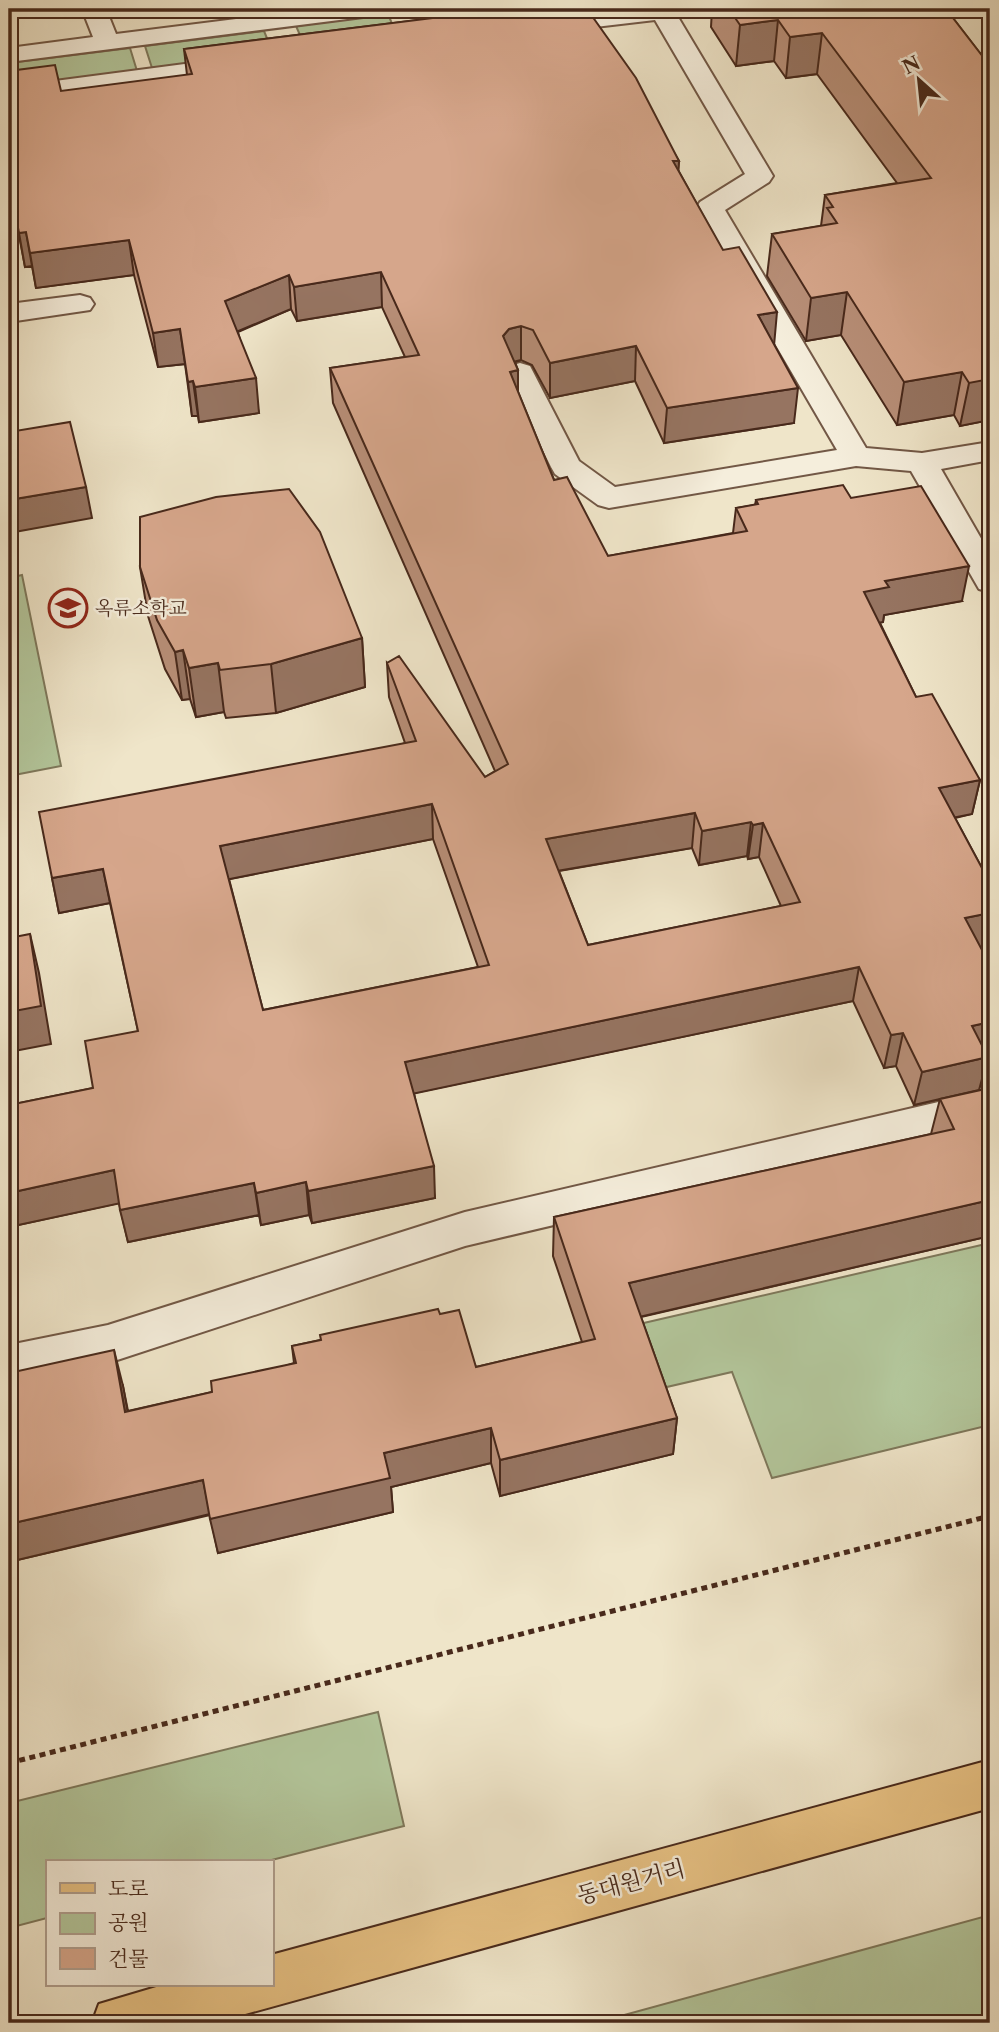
<svg xmlns="http://www.w3.org/2000/svg" width="999" height="2032" viewBox="0 0 999 2032" font-family="'Libre Caslon Text','Noto Serif KR',serif">
  <style>
    .green { fill: #b3c69b; stroke: #7e785b; stroke-width: 2 }
    .lines { fill: none; stroke-linecap: round; stroke-linejoin: round }
    .minor-casing { stroke: #725846; stroke-width: 4 }
    .major-casing { stroke: #48291b; stroke-width: 4 }
    .path { stroke: #48291b; stroke-width: 5; stroke-dasharray: 6 4.5; stroke-linecap: butt }
    .minor { fill: #f5eedc; fill-rule: evenodd }
    .major { fill: #e8c284; fill-rule: evenodd }
    .wall { fill: #b88f78; stroke: #48291b; stroke-width: 2; fill-rule: evenodd }
    .shaded-wall { fill: #967461; stroke: #48291b; stroke-width: 2 }
    .building { fill: #d6a68b; stroke: #48291b; stroke-width: 2; fill-rule: evenodd }
    .labels { text-anchor: middle; dominant-baseline: central; stroke-width: 5; stroke-linejoin: round; paint-order: stroke }
    .poi-label { font-size: 19px; fill: #48291b; stroke: #f5eedc; text-anchor: start }
    .near-street-label { font-size: 23px; fill: #48291b; stroke: #f5eedc }
  </style>
  <rect width="100%" height="100%" fill="#efe5c9"/>
  <filter id="stains"><feTurbulence type="fractalNoise" baseFrequency=".00286" numOctaves="4"/><feColorMatrix values="0 0 0 0 .2 0 0 0 0 .09 0 0 0 0 .02 0 0 0 .5 -.17"/></filter>
  <radialGradient id="worn" r=".72"><stop offset=".6" stop-color="#630" stop-opacity="0"/><stop offset="1" stop-color="#630" stop-opacity=".3"/></radialGradient>
  <path class="green" d="M 388,14 L 395,31 L 303,42 L 296,26 Z
    M 264,31 L 273,53 L 152,68 L 145,46 Z
    M 130,48 L 137,71 L 9,87 L 9,63 Z
    M 22,575 L 61,766 L 9,776 L 9,578 Z
    M 990,1243 L 990,1425 L 772,1478 L 732,1372 L 658,1389 L 635,1325 Z
    M 378,1712 L 404,1826 L 264,1862 L 47,1862 L 47,1918 L 9,1928 L 9,1803 Z
    M 990,1915 L 990,2023 L 595,2023 Z"/>
  <g class="lines">
    <defs>
      <path id="minor" d="M 82,9 L 106,9 L 116,34 L 315,9 L 383,9 L 380,14 L 371,16 L 9,62 L 9,48 L 93,37 Z
        M 626,9 L 697,9 L 694,14 L 678,17 L 773,176 L 769,182 L 725,210 L 866,448 L 922,453 L 990,442 L 990,460 L 941,469 L 990,554 L 990,592 L 979,589 L 911,471 L 856,466 L 609,508 L 598,505 L 555,474 L 551,467 L 505,372 L 510,366 L 520,363 L 530,366 L 579,461 L 615,487 L 837,450 L 696,208 L 700,202 L 745,174 L 655,20 L 544,33 L 535,31 L 532,26 L 535,21 L 544,19 Z
        M 238,57 L 247,60 L 251,65 L 247,70 L 9,103 L 9,87 Z
        M 80,295 L 90,298 L 94,304 L 90,310 L 9,322 L 9,304 Z
        M 990,1090 L 990,1122 L 465,1246 L 108,1363 L 9,1383 L 9,1345 L 108,1325 L 465,1212 Z"/>
      <path id="major" d="M 990,1760 L 990,1808 L 213,2023 L 92,2023 L 99,2004 L 163,1985 L 271,1985 L 271,1955 Z"/>
    </defs>
    <use href="#minor" class="minor-casing"/>
    <use href="#major" class="major-casing"/>
    <path class="path" d="M 9,1763 L 990,1516"/>
    <use href="#minor" class="minor"/>
    <use href="#major" class="major"/>
  </g>
  <path class="wall" d="M 438,9 L 587,9 L 679,161 L 678,170 L 774,344 L 794,423 L 664,443 L 635,381 L 550,398 L 532,365 L 521,360 L 515,362 L 518,370 L 518,392 L 554,480 L 608,556 L 733,533 L 736,508 L 755,505 L 756,500 L 851,498 L 962,601 L 884,615 L 883,622 L 880,623 L 916,697 L 980,780 L 972,814 L 955,818 L 990,883 L 990,945 L 980,947 L 986,1054 L 988,1057 L 979,1090 L 914,1105 L 896,1066 L 884,1068 L 853,1001 L 414,1093 L 435,1198 L 312,1223 L 309,1215 L 261,1225 L 259,1215 L 128,1242 L 119,1203 L 9,1227 L 9,1105 L 93,1088 L 138,1031 L 110,903 L 59,913 L 52,878 L 405,743 L 389,697 L 387,663 L 485,777 L 495,771 L 333,403 L 330,368 L 405,357 L 382,307 L 297,321 L 291,309 L 238,332 L 259,413 L 199,422 L 198,416 L 192,416 L 185,364 L 158,367 L 134,275 L 36,288 L 32,266 L 25,267 L 9,183 L 187,75 L 184,49 L 442,17 ZM 433,839 L 478,967 L 263,1010 L 229,879 ZM 692,848 L 699,865 L 747,856 L 748,859 L 759,857 L 781,906 L 588,945 L 559,871 Z
    M 712,9 L 946,9 L 990,66 L 990,420 L 960,426 L 954,415 L 897,425 L 841,335 L 806,341 L 767,276 L 772,234 L 821,226 L 825,195 L 897,183 L 817,74 L 786,78 L 774,61 L 736,66 L 711,27 Z
    M 140,567 L 362,638 L 365,687 L 276,713 L 226,718 L 224,712 L 196,717 L 190,699 L 182,700 L 165,669 L 148,616 Z
    M 990,1088 L 990,1236 L 641,1317 L 677,1418 L 673,1454 L 500,1496 L 491,1463 L 391,1487 L 393,1512 L 218,1553 L 210,1515 L 9,1562 L 123,1386 L 128,1411 L 212,1392 L 294,1363 L 292,1346 L 440,1314 L 476,1367 L 582,1342 L 553,1256 L 554,1217 L 931,1134 L 940,1099 Z"/>
  <path class="shaded-wall" d="M 9,9 L 60,9 L 60,10 L 9,16 Z
    M 447,9 L 559,9 L 448,29 Z
    M 778,20 L 774,61 L 736,66 L 740,25 Z
    M 822,33 L 817,74 L 786,78 L 790,37 Z
    M 673,161 L 679,161 L 677,195 Z
    M 26,232 L 32,266 L 25,267 L 19,233 Z
    M 129,240 L 134,275 L 36,288 L 30,253 Z
    M 381,272 L 382,307 L 297,321 L 294,287 Z
    M 289,275 L 291,309 L 229,335 L 225,301 Z
    M 847,292 L 841,335 L 806,341 L 811,298 Z
    M 777,312 L 774,346 L 758,315 Z
    M 521,326 L 521,360 L 509,363 L 503,336 L 509,329 Z
    M 180,329 L 185,364 L 158,367 L 153,333 Z
    M 990,340 L 990,420 L 960,426 L 969,383 Z
    M 636,346 L 635,381 L 550,398 L 550,363 Z
    M 518,370 L 518,405 L 510,372 Z
    M 962,372 L 954,415 L 897,425 L 904,382 Z
    M 256,378 L 259,413 L 199,422 L 195,387 Z
    M 193,381 L 198,416 L 192,416 L 188,382 Z
    M 798,388 L 794,423 L 664,443 L 667,408 Z
    M 86,487 L 92,518 L 9,533 L 9,500 Z
    M 969,566 L 962,601 L 884,615 L 883,622 L 858,627 L 864,592 L 885,581 Z
    M 362,638 L 365,687 L 276,713 L 271,664 Z
    M 183,650 L 190,699 L 182,700 L 175,652 Z
    M 218,663 L 224,712 L 196,717 L 189,668 Z
    M 980,780 L 972,814 L 932,822 L 939,788 Z
    M 432,804 L 433,839 L 225,880 L 220,846 Z
    M 695,813 L 692,848 L 545,873 L 546,839 Z
    M 751,822 L 747,856 L 699,865 L 702,831 Z
    M 763,823 L 759,857 L 748,859 L 753,825 Z
    M 103,869 L 110,903 L 59,913 L 52,878 Z
    M 990,913 L 990,945 L 956,952 L 965,918 Z
    M 30,934 L 39,973 L 51,1044 L 9,1052 L 9,1012 Z
    M 859,967 L 853,1001 L 407,1095 L 405,1062 Z
    M 990,1022 L 990,1053 L 964,1059 L 972,1026 Z
    M 903,1033 L 896,1066 L 884,1068 L 891,1035 Z
    M 988,1057 L 979,1090 L 914,1105 L 922,1072 Z
    M 434,1166 L 435,1198 L 312,1223 L 308,1191 Z
    M 114,1170 L 121,1203 L 9,1227 L 9,1193 Z
    M 306,1182 L 309,1215 L 261,1225 L 256,1193 Z
    M 254,1183 L 259,1215 L 128,1242 L 120,1210 Z
    M 990,1200 L 990,1236 L 626,1320 L 629,1283 Z
    M 114,1350 L 123,1386 L 134,1448 L 125,1412 Z
    M 677,1418 L 673,1454 L 500,1496 L 500,1460 Z
    M 491,1428 L 491,1463 L 391,1487 L 393,1512 L 218,1553 L 210,1519 L 384,1453 Z
    M 203,1480 L 210,1514 L 9,1562 L 9,1524 Z"/>
  <path class="building" d="M 505,9 L 587,9 L 636,78 L 679,161 L 673,161 L 723,250 L 739,247 L 777,312 L 758,315 L 798,388 L 667,408 L 636,346 L 550,363 L 533,330 L 521,326 L 509,329 L 503,336 L 518,370 L 510,372 L 554,480 L 567,477 L 608,556 L 747,531 L 736,508 L 758,504 L 756,500 L 843,485 L 851,498 L 921,486 L 969,566 L 885,581 L 889,587 L 864,592 L 916,697 L 932,694 L 980,780 L 939,788 L 990,883 L 990,913 L 965,918 L 990,965 L 990,1022 L 972,1026 L 988,1057 L 922,1072 L 903,1033 L 891,1035 L 859,967 L 405,1062 L 434,1166 L 308,1191 L 306,1182 L 256,1193 L 254,1183 L 120,1210 L 114,1170 L 9,1193 L 9,1105 L 93,1088 L 85,1041 L 138,1031 L 103,869 L 52,878 L 39,812 L 416,741 L 387,663 L 399,656 L 485,777 L 508,764 L 330,368 L 419,355 L 381,272 L 294,287 L 289,275 L 225,301 L 256,378 L 195,387 L 193,381 L 188,382 L 180,329 L 153,333 L 129,240 L 30,253 L 26,232 L 19,233 L 9,182 L 9,71 L 55,65 L 61,91 L 192,74 L 184,49 ZM 432,804 L 489,965 L 263,1010 L 220,846 ZM 695,813 L 702,831 L 751,822 L 753,825 L 763,823 L 800,902 L 588,945 L 546,839 Z
    M 729,9 L 946,9 L 990,66 L 990,379 L 969,383 L 962,372 L 904,382 L 847,292 L 811,298 L 772,234 L 837,223 L 827,208 L 833,207 L 825,195 L 931,178 L 822,33 L 790,37 L 778,20 L 740,25 Z
    M 70,422 L 86,487 L 9,500 L 9,432 Z
    M 289,489 L 320,532 L 362,638 L 271,664 L 220,670 L 218,663 L 189,668 L 183,650 L 175,652 L 157,620 L 140,567 L 140,517 L 216,497 Z
    M 30,934 L 41,1006 L 9,1012 L 9,938 Z
    M 990,1088 L 990,1200 L 629,1283 L 677,1418 L 500,1460 L 491,1428 L 384,1453 L 390,1478 L 210,1519 L 203,1480 L 9,1524 L 9,1373 L 114,1350 L 125,1412 L 212,1392 L 211,1381 L 296,1363 L 292,1346 L 321,1340 L 320,1335 L 438,1309 L 440,1314 L 459,1310 L 476,1367 L 595,1339 L 554,1217 L 954,1129 L 940,1099 Z"/>
  <defs>
    <symbol id="school-ring" viewBox="-11 -11 22 22"><circle r="9.5" fill="#f5eedc" stroke="#8f2418" stroke-width="1.5"/><path d="M0-5L7-2L0 1L-7-2ZM-4 1L0 2.5L4 1V4Q0 6-4 4Z" fill="#8f2418"/></symbol>
  </defs>
  <g fill-rule="evenodd">
    <use href="#school-ring" x="46" y="586" width="44" height="44"/>
  </g>
  <g class="labels">
    <g class="poi-label">
      <text x="95" y="608">옥류소학교</text>
    </g>
    <g class="near-street-label">
      <text transform="translate(631 1882) rotate(-15)">동대원거리</text>
    </g>
  </g>
  <rect width="999" height="2032" fill="none" stroke="#efe5c9" stroke-width="35"/>
  <rect x="10" y="10" width="978" height="2011" fill="none" stroke="#48291b" stroke-width="3.5"/>
  <rect x="18" y="18" width="964" height="1997" fill="none" stroke="#48291b" stroke-width="2"/>
  <rect x="46" y="1860" width="228" height="126" fill="#f5eedc" stroke="#b09f8f" stroke-width="2"/>
  <rect x="60" y="1883" width="35" height="10" fill="#e8c284" stroke="#b09f8f" stroke-width="2"/>
  <text x="108" y="1896" font-size="21" fill="#48291b">도로</text>
  <rect x="60" y="1913" width="35" height="21" fill="#b3c69b" stroke="#b09f8f" stroke-width="2"/>
  <text x="108" y="1930" font-size="21" fill="#48291b">공원</text>
  <rect x="60" y="1948" width="35" height="21" fill="#d6a68b" stroke="#b09f8f" stroke-width="2"/>
  <text x="108" y="1966" font-size="21" fill="#48291b">건물</text>
  <g transform="translate(919 80) rotate(333)" stroke="#f5eedc" stroke-width="5" paint-order="stroke">
  <path d="M0-5L12 26L0 18L-12 26Z" fill="#48291b"/>
  <text y="-10" font-size="19" font-weight="bold" text-anchor="middle" fill="#48291b">N</text>
  </g>
  <rect width="100%" height="100%" filter="url(#stains)"/>
  <rect width="100%" height="100%" fill="url(#worn)"/>
</svg>
